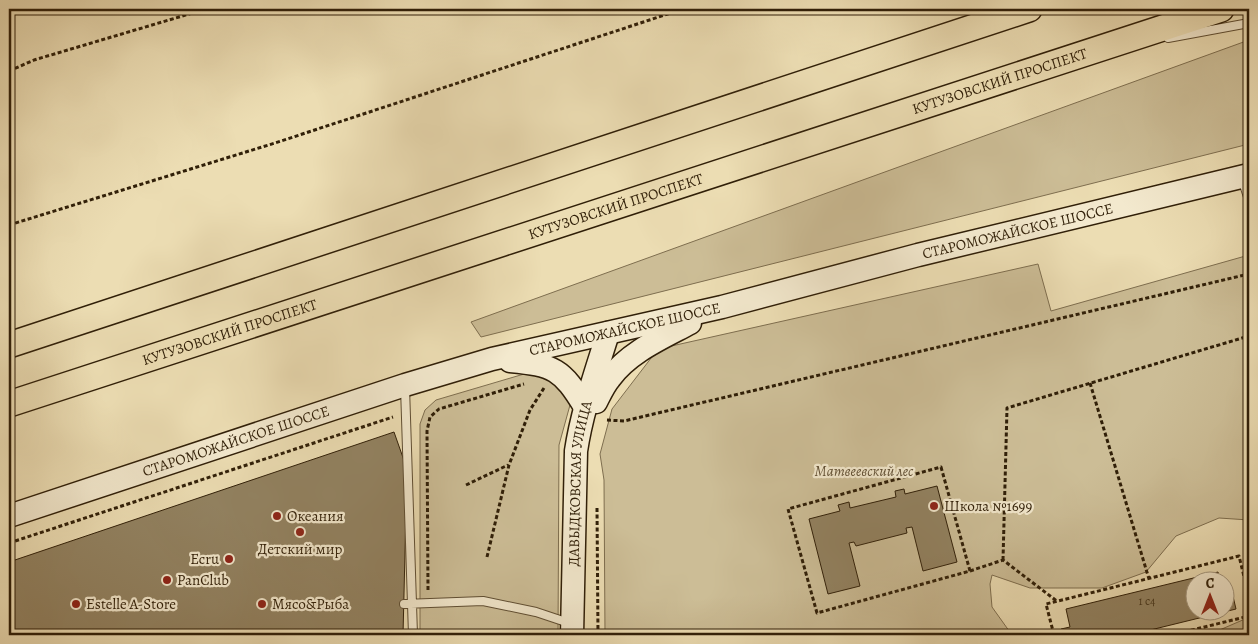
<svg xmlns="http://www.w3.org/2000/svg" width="1258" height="644" viewBox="0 0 1258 644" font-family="Alegreya,serif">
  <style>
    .green { fill: #ccbd96; stroke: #7e6e4f }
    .building { fill: #928261; stroke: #301f08 }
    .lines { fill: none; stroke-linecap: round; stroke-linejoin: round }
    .lane-casing { stroke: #5f4e33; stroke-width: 10 }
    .secondary-casing { stroke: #301f08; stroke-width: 25 }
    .primary-casing { stroke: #301f08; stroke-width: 28 }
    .path { stroke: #301f08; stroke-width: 3; stroke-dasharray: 4 2.5; stroke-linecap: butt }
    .lane { stroke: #f3e9ce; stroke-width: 8 }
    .secondary { stroke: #f3e9ce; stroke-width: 22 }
    .primary { stroke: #ecddb3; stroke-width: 25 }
    .poi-dot { fill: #8f2418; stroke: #f3e9ce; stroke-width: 2 }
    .labels { text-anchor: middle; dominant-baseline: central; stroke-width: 4.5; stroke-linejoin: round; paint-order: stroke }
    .number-label { font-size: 12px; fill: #48381e }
    .street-label { font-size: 15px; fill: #301f08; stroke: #f3e9ce }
    .park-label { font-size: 15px; font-style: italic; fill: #5f4e33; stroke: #f3e9ce }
    .poi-label { font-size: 15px; fill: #301f08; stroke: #f3e9ce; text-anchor: start }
  </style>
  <rect width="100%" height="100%" fill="#ecddb3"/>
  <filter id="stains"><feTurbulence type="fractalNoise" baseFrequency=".004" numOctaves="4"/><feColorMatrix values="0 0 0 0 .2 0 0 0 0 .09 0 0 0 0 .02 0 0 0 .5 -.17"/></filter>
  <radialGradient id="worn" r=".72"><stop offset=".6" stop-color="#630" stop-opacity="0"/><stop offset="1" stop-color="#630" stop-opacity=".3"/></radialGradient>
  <path class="green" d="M 1249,40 L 1249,144 L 481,337 L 471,322 Z
    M 1249,255 L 1249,520 L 1219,518 L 1176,536 L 1146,572 L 1102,588 L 1030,588 L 992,575 L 990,584 L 992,607 L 1012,635 L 605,635 L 604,480 L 600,454 L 612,409 L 658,349 L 1038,264 L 1051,311 Z
    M 541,369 L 564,387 L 570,405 L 559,445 L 558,635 L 420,635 L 420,424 L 425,410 L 436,400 Z
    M 1249,613 L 1249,635 L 1208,635 L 1245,619 Z"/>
  <path class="building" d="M 394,432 L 407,469 L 403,635 L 9,635 L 9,562 Z
    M 937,486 L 957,562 L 923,571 L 912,527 L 906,528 L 907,533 L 856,546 L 854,542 L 849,543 L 860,586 L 828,594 L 809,519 L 840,511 L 838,505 L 849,502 L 850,508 L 896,497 L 895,491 L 904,489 L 905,494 Z
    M 1218,572 L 1220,582 L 1196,582 L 1196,612 L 1226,612 L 1226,594 L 1232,592 L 1236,609 L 1130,635 L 1063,635 L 1061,629 L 1070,627 L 1066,609 Z"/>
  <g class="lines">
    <defs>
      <path id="lane" d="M 1168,38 L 1249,23
        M 1242,179 L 1249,200
        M 405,387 L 413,635
        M 404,604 L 483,601 L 536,612 L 569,623"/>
      <g id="secondary">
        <path d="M 510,361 C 554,365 562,369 585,407"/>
        <path d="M 596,402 C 600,394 604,385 610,378 C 629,352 662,338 690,323"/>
        <path id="s1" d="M 9,516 L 405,385 L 492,359 L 722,307 L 918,255 L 1249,175"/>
        <path id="s2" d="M 572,635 L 576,451 C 582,411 596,372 608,333"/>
      </g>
      <g id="primary">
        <path d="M 9,345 L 1029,9"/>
        <path id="s3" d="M 9,404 L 1221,9"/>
      </g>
    </defs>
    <use href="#lane" class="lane-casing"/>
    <use href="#secondary" class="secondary-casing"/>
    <use href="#primary" class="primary-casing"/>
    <path class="path" d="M 9,71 L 34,60 L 206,9
      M 9,225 L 275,143 L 683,9
      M 1090,383 L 1149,579
      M 607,420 L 624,421 L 1249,274
      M 941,467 L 970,571 L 817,613 L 788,509 Z
      M 466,485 L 508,465
      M 597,508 L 598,635
      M 9,543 L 393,417
      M 487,557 L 509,465 L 530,410 L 544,388
      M 1003,560 L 1007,408 L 1249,336
      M 970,571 L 1003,560 L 1058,602
      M 428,590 L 427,431 L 430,417 L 439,409 L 524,384
      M 1054,635 L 1046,604 L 1239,556 L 1249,597
      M 1172,635 L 1249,616"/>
    <use href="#lane" class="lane"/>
    <use href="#secondary" class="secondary"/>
    <use href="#primary" class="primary"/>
  </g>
  <g class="poi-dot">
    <circle cx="934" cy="506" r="5"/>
    <circle cx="277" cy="516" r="5"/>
    <circle cx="300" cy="532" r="5"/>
    <circle cx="229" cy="559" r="5"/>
    <circle cx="167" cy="580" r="5"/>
    <circle cx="76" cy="604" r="5"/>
    <circle cx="262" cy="604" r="5"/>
  </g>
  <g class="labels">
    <g class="number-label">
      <text x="1147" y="601">1 с4</text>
    </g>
    <g class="street-label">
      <text stroke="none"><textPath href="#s3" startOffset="1042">КУТУЗОВСКИЙ ПРОСПЕКТ</textPath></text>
      <text stroke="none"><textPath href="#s3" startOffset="638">КУТУЗОВСКИЙ ПРОСПЕКТ</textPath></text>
      <text stroke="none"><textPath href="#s1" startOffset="1049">СТАРОМОЖАЙСКОЕ ШОССЕ</textPath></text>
      <text stroke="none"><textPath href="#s1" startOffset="644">СТАРОМОЖАЙСКОЕ ШОССЕ</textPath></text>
      <text stroke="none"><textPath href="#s3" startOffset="232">КУТУЗОВСКИЙ ПРОСПЕКТ</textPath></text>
      <text stroke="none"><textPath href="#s1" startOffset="239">СТАРОМОЖАЙСКОЕ ШОССЕ</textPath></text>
      <text stroke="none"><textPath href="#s2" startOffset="152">ДАВЫДКОВСКАЯ УЛИЦА</textPath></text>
    </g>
    <g class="park-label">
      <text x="864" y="471">Матвеевский лес</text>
    </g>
    <g class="poi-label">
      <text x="944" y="506">Школа №1699</text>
      <text x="287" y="516">Океания</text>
      <text x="300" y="549" text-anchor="middle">Детский мир</text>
      <text x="219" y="559" text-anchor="end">Ecru</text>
      <text x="177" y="580">PanClub</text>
      <text x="86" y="604">Estelle A-Store</text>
      <text x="272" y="604">Мясо&amp;Рыба</text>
    </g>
  </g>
  <rect width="1258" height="644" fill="none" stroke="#ecddb3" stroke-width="30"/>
  <rect x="10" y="10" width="1238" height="624" fill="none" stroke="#301f08" stroke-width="2.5"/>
  <rect x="15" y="15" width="1228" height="614" fill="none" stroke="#301f08"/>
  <g transform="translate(1210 596)"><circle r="24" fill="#f3e9ce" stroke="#a5987f"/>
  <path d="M0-4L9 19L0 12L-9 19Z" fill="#8f2418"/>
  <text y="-8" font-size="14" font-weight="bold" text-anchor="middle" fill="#301f08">С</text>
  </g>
  <rect width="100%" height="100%" filter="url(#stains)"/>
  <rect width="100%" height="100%" fill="url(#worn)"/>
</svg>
